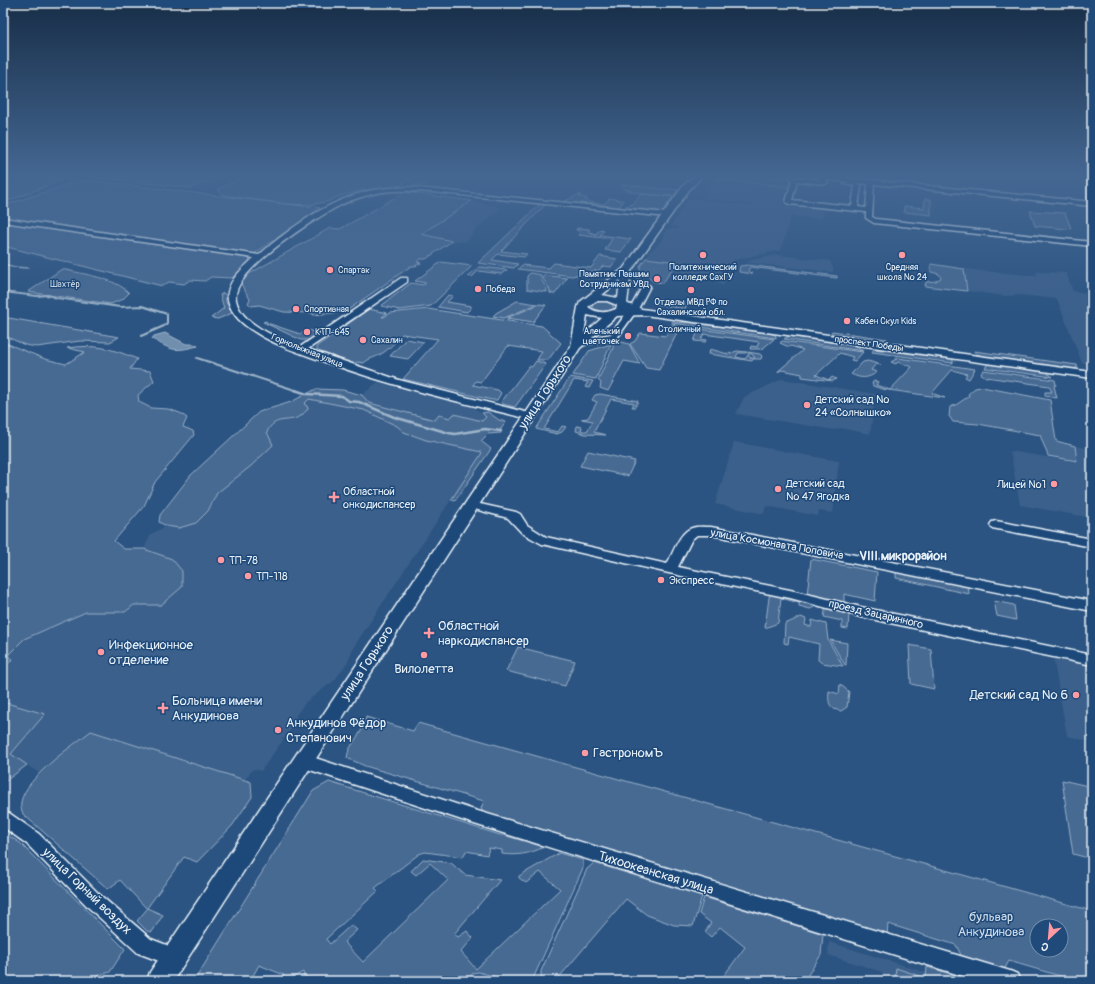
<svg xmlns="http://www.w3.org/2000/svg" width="1095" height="984" viewBox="0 0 1095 984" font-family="Pangolin,sans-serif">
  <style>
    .built { fill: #3a608b }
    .green { fill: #476b93; stroke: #98aec6; fill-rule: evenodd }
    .water { fill: #708ead; stroke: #a0b6cb }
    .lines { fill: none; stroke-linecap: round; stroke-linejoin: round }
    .stream-far2 { stroke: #a0b6cb; stroke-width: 1.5 }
    .stream-far1 { stroke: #a0b6cb; stroke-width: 2 }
    .stream { stroke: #a0b6cb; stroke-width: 2.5 }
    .minor-casing { stroke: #e8f1f8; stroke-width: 3 }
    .major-casing { stroke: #e8f1f8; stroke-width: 3 }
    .minor { fill: #1f4a7a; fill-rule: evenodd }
    .major { fill: #1f4a7a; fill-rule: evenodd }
    .poi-dot { fill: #ff9aa2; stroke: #1f4a7a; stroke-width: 1.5 }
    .labels { text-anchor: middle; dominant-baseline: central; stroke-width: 3; stroke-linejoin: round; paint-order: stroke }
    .far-poi-label { font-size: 9px; fill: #e8f1f8; stroke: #1f4a7a; text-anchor: start }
    .far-park-label { font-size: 9px; fill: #d0dde9; stroke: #1f4a7a }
    .far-street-label { font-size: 9px; fill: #e8f1f8; stroke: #1f4a7a }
    .poi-label { font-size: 11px; fill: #e8f1f8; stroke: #1f4a7a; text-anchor: start }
    .street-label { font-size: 11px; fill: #e8f1f8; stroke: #1f4a7a }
    .near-street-label { font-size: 13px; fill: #e8f1f8; stroke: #1f4a7a }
    .quarter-label { font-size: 13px; font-weight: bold; fill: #e8f1f8; stroke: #1f4a7a }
    .near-poi-label { font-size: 13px; fill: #e8f1f8; stroke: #1f4a7a; text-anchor: start }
    .near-park-label { font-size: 13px; fill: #d0dde9; stroke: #1f4a7a }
  </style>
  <rect width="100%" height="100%" fill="#2b5482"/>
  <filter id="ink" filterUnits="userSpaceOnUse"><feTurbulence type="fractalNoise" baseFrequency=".025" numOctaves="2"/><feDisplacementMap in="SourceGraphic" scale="8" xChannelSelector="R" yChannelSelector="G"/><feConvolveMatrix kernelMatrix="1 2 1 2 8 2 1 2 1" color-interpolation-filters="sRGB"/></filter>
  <g filter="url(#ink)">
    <path class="built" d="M 876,177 L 899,177 L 958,182 L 961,189 L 875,180 Z
      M 715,179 L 789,187 L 782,202 L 825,207 L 822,219 L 791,216 L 781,250 L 734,260 L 723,286 L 708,276 L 671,271 L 677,262 L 646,258 L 651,250 L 658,245 L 663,238 L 666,229 L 677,229 L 678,227 L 671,226 L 687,201 L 696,199 L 752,206 L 753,204 L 702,198 Z
      M 472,201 L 502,208 L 476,229 L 466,242 L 452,241 L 421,234 Z
      M 777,255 L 830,261 L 833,268 L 833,272 L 750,263 L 747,261 Z
      M 964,269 L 1037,276 L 1036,272 L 1066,273 L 1073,291 L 1092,294 L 1092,364 L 1082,363 L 1057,299 L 1020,295 L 1005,296 L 967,291 Z
      M 782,379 L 876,394 L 870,434 L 840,428 L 835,430 L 736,414 L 744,397 Z
      M 378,382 L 473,407 L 486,417 L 482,421 L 451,424 L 369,403 L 362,395 Z
      M 309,399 L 364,410 L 397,426 L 405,432 L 426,440 L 482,453 L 353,648 L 349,660 L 335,680 L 306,702 L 296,715 L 296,722 L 261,771 L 253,769 L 216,819 L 39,773 L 11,755 L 3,702 L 3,668 L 13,659 L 7,656 L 24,639 L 86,612 L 125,612 L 134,605 L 161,605 L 172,559 L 144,549 L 151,534 L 166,526 L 179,528 L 196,523 L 208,511 L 217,493 L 251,466 L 270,425 L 278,421 L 289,420 Z
      M 734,442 L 839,461 L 833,513 L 819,511 L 818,516 L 766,506 L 764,514 L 715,504 Z
      M 1075,446 L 1092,449 L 1092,518 L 1020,505 L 1010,451 L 1078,462 Z
      M 1053,657 L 1092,665 L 1092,742 L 1067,736 Z
      M 829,942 L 950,980 L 950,981 L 882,981 L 882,972 L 828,955 Z"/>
    <path class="green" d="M 3,177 L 69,177 L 3,203 Z
      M 90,177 L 218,177 L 192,188 Z
      M 244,177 L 405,177 L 407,179 L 407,182 L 401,185 L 364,190 L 339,196 L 329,201 L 310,205 L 286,204 L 229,196 L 221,194 L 218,189 Z
      M 406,177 L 438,177 L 447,179 L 430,181 L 425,185 L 414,185 Z
      M 716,177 L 790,177 L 791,180 L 789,187 L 715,179 Z
      M 86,180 L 320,208 L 251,256 L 248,263 L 232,278 L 211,277 L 205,281 L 190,280 L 184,284 L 169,282 L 162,286 L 3,246 L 3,206 L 75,182 Z
      M 623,184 L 665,189 L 667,188 L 678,190 L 674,196 C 659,195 633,195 621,187 Z
      M 405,192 L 472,201 L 421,234 L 452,241 L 426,259 L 421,259 L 417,262 L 421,263 L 415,266 L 411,266 L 345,312 L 313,315 L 313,313 L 309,313 L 284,312 L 259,305 L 251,306 L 248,303 L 250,299 L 241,284 L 249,274 L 330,228 L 340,229 Z
      M 580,194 L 581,195 L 579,197 L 587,198 L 585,200 L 589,201 L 588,202 L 604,204 L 610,198 L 624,201 L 618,208 L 563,202 Z
      M 641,194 L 673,197 L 662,212 L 660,212 L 625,208 L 626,206 L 633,204 Z
      M 925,199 L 931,199 L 931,215 L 904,212 L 904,206 L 924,208 Z
      M 540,204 L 546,204 L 501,251 L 527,254 L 524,257 L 498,254 L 492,260 L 518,264 L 514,268 L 478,263 Z
      M 1030,211 L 1065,213 L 1071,228 L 1066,229 L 1035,226 Z
      M 577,228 L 589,229 L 589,232 L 596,234 L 600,229 L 604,230 L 600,235 L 631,239 L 621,252 L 605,250 L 612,239 L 578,235 L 581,231 L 576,230 Z
      M 600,256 L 617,259 L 611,267 L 603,266 L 599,270 L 572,276 L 518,269 L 522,265 L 549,268 L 554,263 L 591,268 Z
      M 646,258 L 678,262 L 674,266 L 663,283 L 655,282 L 659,278 L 656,278 L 654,282 L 640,270 L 640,266 Z
      M 441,262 L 472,266 L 431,306 L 400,310 L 381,306 L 411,283 L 423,285 L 426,283 L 415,281 Z
      M 931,264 L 964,269 L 967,291 L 925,286 L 926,282 L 936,281 L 941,278 L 939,274 L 931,272 Z
      M 740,266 L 747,265 L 837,276 L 837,278 L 750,267 L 748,271 L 753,274 L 739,272 Z
      M 479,267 L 482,267 L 507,270 L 501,274 L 478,271 L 472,277 L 468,276 Z
      M 62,269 C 82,274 116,278 129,293 L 123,299 L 111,304 L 28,292 Z
      M 530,273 L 541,275 C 540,282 547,285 547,292 L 527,289 L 527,276 Z
      M 543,275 L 567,278 L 555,294 L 550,293 C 550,285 542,282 543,275 Z
      M 223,293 L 226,295 L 226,302 L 232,313 L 218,319 L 211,318 L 224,308 L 220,295 Z
      M 448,295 L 453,296 L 447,302 L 471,306 L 471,308 L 467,312 L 438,307 Z
      M 654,298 L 686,303 L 687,304 L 685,309 L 654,304 L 652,302 Z
      M 517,301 L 537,304 L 504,318 L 493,316 L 496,313 Z
      M 603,301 L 612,304 L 614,308 C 607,313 598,312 592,307 L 594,303 Z
      M 540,304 L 546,305 L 533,322 L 507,318 Z
      M 369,309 L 387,313 L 382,317 L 384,317 L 390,313 L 428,309 L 542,326 L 561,343 L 548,360 L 537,360 L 542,351 L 508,346 L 481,382 L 476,381 L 473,385 L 498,390 L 501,393 L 497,400 L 492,400 L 403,379 L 438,339 L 402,334 C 396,341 390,349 381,354 C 375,358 369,358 364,363 L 357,362 L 354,364 L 317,351 L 317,346 Z
      M 3,317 L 119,337 L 110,342 L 80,341 L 37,347 L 25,345 L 3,335 Z
      M 266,321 L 267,322 L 267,323 L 300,334 L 307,330 L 316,332 L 313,334 L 318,335 L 310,340 L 301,340 L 263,322 Z
      M 672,322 L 694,323 L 773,334 L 776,336 L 776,338 L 672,323 Z
      M 671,325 L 679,326 L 676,330 L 678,331 L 659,370 L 646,368 L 630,344 L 635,341 L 640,333 L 666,336 Z
      M 699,329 L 774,339 L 762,349 L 750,349 L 751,346 L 757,347 L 759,342 L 704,334 L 701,339 L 707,340 L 706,342 L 694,341 Z
      M 832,331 L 887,339 L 888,341 L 835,335 L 831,333 Z
      M 789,336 L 856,346 L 863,351 L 784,339 Z
      M 406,339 L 424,342 L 408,359 L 390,356 Z
      M 782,341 L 863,352 L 855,361 L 851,360 L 853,357 L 840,353 L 816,375 L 829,380 L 832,377 L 836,379 L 833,381 L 802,377 L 802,374 L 782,370 L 777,372 L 803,350 L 791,346 L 789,347 L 780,343 Z
      M 3,342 L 45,359 L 66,364 L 85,352 L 67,348 C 95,344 111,348 137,359 L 130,369 L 150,371 L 154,381 L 138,395 L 139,402 L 151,408 L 168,409 L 180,413 L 187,418 L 183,427 L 193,431 L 194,435 L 155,482 L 144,506 L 114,541 L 124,549 L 144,549 L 172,559 L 182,571 L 182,587 L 161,605 L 134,605 L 125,612 L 86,612 L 24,639 L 7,656 L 13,659 L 3,668 Z
      M 622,342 L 629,344 L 640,364 L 624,361 L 608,391 L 600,388 L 601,383 L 598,380 L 613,348 L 613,344 Z
      M 611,344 L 596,379 L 573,375 L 589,351 Z
      M 710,349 L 728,354 L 737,351 L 747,352 L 746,353 L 738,353 L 736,357 L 745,359 L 748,355 L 751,358 L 755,358 L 752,354 L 748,354 L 748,352 L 760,354 L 762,356 L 761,359 L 753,359 L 752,361 L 709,354 Z
      M 874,349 L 953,359 L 953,363 L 872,352 Z
      M 974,351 L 1077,365 L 1078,367 L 1073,369 L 983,356 L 976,354 Z
      M 898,358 L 975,369 L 969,379 L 965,377 L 967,374 L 952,370 L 932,393 L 945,398 L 882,389 L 873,386 L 872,383 L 874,381 L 878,382 L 876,385 L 890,390 L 912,367 L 898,362 L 896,364 L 891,362 Z
      M 536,361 L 546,364 L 515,407 L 502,404 L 502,401 L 529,366 L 532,367 Z
      M 868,361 L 881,365 L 876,364 L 871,370 L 877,372 C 868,379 861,379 851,374 L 863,362 Z
      M 990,364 L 1046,372 L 1053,377 L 985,368 L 987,365 Z
      M 983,370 L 1055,380 L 1056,385 L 1054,386 L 1057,398 L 1045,396 L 1045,392 L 1052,392 L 1049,386 L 986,377 L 981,374 Z
      M 570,377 L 593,381 L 589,388 L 585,387 L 588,382 L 574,380 L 544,429 L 558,432 L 562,426 L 566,427 L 562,432 L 557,434 L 536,429 Z
      M 982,387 L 1050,400 L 1056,441 L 1075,446 L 1077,461 L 1048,456 L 1040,435 L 978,424 L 953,422 L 949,416 L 950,407 L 956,405 L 969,396 L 968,394 L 975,388 Z
      M 316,389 L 343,390 L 362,395 L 369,403 L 435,420 L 439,415 L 450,418 L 454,414 L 482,421 L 486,417 L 482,413 L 488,412 L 499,420 L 506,422 L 501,429 L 501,433 L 488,434 L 481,441 L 491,449 L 455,501 L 451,500 L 482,453 L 481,452 L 426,440 L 404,432 L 397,426 L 364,410 L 309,399 L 304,404 L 307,406 L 308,409 C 306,411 303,414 301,416 C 287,424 275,415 267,432 L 273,445 L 251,466 L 217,493 L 208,511 L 196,523 L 179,528 L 166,526 L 159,522 L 160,515 L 191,475 L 259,412 L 291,402 Z
      M 600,394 L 638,401 L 635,407 L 632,407 L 634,403 L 611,399 L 594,432 L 606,435 L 585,434 L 576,431 L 577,426 L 582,427 L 581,431 L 587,431 L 593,421 L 581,419 L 588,418 L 597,402 L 592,400 L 595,395 Z
      M 588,451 L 635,461 L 628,476 L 580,466 Z
      M 811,559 L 877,572 L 875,601 L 844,594 L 844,602 L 807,595 Z
      M 896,569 L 968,584 L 969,594 L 896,578 Z
      M 770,590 L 823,603 L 810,609 L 799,606 L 799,603 L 781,598 L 778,623 L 765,628 Z
      M 994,601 L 1014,605 L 1016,620 L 997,616 Z
      M 826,605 L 849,613 L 848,629 L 842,628 L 842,621 L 824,617 Z
      M 801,617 L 806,619 L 805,625 L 811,627 L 812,620 L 826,624 L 828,640 L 843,666 L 822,663 L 818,660 L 819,644 L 789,637 L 788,644 L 784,643 L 785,624 Z
      M 830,640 L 847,643 L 846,665 L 845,665 Z
      M 909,645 L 931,649 L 934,689 L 911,684 Z
      M 518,647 L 575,661 L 565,686 L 506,671 Z
      M 840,684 L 849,692 L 847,707 L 841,711 C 828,709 828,701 829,691 L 839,694 Z
      M 3,702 L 45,714 L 11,754 L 27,765 L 3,783 Z
      M 366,717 L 413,731 L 418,723 L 1092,911 L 1092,981 L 1077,981 L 1009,961 L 1004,970 L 962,957 L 956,945 L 888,924 L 887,935 L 483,813 L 481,808 L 484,801 L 365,766 L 347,758 C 348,743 365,733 366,717 ZM 1037,926 L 1061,926 L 1061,950 L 1037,950 Z
      M 91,731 L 251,782 L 252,797 L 232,826 L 197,862 L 184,857 L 147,908 L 163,915 L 152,932 L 147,931 L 137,921 L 147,909 L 120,880 L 108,889 L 23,814 C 22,811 20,806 21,802 C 26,777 71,747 91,731 Z
      M 1062,780 L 1092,787 L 1092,859 L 1073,854 Z
      M 329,782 L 500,835 L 503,835 L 544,847 C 530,854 517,856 502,854 L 502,850 L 489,848 L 487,855 L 466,851 L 463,857 L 425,852 L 419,854 L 375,888 L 378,891 L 326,939 L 330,944 L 351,925 L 357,930 L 344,942 L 363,962 L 448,880 L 430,863 L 416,875 L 411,871 L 423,859 L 451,863 L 465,875 L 500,880 L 454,934 L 458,937 L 467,931 L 473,938 L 461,952 L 476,969 L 560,889 L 540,872 L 526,883 L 519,878 L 519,876 L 559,853 L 583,860 L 583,868 L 532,981 L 513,981 L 478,972 L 473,973 L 466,981 L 314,981 L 304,976 L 303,972 L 294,977 L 295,981 L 281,981 L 284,975 L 259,965 L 250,981 L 194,981 L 313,791 Z
      M 3,832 L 20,843 L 125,949 L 110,972 L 97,976 L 93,981 L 3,981 Z
      M 594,863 L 702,896 L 693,926 L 674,925 L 647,915 L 626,899 L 556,981 L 543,981 L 541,977 L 541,971 L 587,869 Z
      M 704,897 L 823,934 L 821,955 L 804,981 L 720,981 L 745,947 L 720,927 L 711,937 L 705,932 L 711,923 L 699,914 Z
      M 927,967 L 974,981 L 907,981 L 895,977 L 896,968 L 926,978 Z"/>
    <path class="water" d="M 165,333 L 186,344 L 194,344 L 198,346 C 173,352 174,351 152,339 L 154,336 Z"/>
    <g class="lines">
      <path class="stream-far2" d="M 3,263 L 12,267 L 29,268"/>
      <path class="stream-far1" d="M 3,292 L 37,296 L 48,295 L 57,298 L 120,307 L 142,306 L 167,314 L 167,323 L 164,326 L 141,336
        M 197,358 L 298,391"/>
      <path class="stream" d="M 295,390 L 307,394 L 342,396 L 349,401 L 359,402 L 394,417 L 449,433 L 455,434 L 485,429 L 501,431"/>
      <defs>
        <path id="minor" d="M 789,177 L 825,180 L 828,182 L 825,184 L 797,181 L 792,200 L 852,206 L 855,186 L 844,184 C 848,181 857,182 861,185 L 858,207 L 866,208 L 868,184 L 819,179 L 816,177 L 838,177 L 1092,202 L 1092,206 L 874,184 L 872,217 L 876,219 L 1092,242 L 1092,246 L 874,223 L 866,218 L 866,212 L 789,204 L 786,202 L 792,180 Z
          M 409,187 L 667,213 L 670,215 L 667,217 L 432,192 C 411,191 389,189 368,195 C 358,198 347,201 337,207 C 314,219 230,272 236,300 C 241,325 280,339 300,347 L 401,278 L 407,278 L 407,282 L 308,349 L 399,380 L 533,414 L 535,416 L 530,419 C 461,403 392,386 325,362 C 301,353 276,346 255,332 C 243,325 231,314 228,300 C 225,283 243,268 254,258 L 3,222 L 3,218 L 259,255 C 290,228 328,200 369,191 C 382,188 395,188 409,187 Z
          M 623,274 L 629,274 L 650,286 L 638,309 L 634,311 L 635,313 L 617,338 L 579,346 L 576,345 L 575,343 L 576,341 L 611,334 L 628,311 L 631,311 L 630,309 L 642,287 L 623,278 Z
          M 471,502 L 516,512 L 520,514 L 527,525 L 546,537 L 667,564 C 673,554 679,532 692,528 C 697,526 705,527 711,527 L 1092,601 L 1092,611 L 711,535 L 697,535 L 692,539 L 678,567 L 790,590 L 861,607 L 1092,655 L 1092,665 L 861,617 L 790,598 L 682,576 L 542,544 L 522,533 L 508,518 L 467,507 L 465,505 L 467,503 Z
          M 996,521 L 1092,539 L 1092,547 L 992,528 L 990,525 L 992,522 Z
          M 303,754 L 471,809 L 1010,971 L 1017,974 L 1020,981 L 979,981 L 471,823 L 298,766 L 295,761 L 298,756 Z
          M 3,811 L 9,813 L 39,834 L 100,895 L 151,939 L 182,951 L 184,958 L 182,965 L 175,967 L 138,953 L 88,907 L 27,844 L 3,827 Z"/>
        <path id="major" d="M 693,177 L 701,177 L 689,190 L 631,271 L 627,303 L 628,304 L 642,309 L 1092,372 L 1092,378 L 645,315 L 617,316 L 580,348 L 173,981 L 147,981 L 150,972 L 571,346 L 578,307 L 580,302 L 623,269 L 683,186 ZM 620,280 L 618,298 L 602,295 ZM 596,301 L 607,301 L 617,305 L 616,309 C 607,313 597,314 588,307 ZM 587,315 L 602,318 L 584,334 Z"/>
      </defs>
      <use href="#minor" class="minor-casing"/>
      <use href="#major" class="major-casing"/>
      <use href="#minor" class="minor"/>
      <use href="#major" class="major"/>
    </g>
  </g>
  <linearGradient id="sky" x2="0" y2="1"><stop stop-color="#182e48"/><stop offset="0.56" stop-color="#446792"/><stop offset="1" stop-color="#446792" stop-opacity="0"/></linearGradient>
  <rect width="1095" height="315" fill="url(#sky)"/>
  <g class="poi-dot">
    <circle cx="703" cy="255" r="4"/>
    <circle cx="902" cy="255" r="4"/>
    <circle cx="330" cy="270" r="4"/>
    <circle cx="657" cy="279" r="4"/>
    <circle cx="478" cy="289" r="4"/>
    <circle cx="691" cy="290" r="4"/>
    <circle cx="296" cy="309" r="4"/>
    <circle cx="847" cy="321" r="4"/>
    <circle cx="650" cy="329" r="4"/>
    <circle cx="307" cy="332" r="4"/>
    <circle cx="628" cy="336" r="4"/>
    <circle cx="363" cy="340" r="4"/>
    <circle cx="807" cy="405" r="4"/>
    <circle cx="1054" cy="484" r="4"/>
    <circle cx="778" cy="489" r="4"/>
    <path d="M332 491h4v4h4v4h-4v4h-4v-4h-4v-4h4z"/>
    <circle cx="221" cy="560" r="4"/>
    <circle cx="248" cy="576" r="4"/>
    <circle cx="661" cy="580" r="4"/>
    <path d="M427 627h4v4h4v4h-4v4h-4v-4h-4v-4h4z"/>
    <circle cx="101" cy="652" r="4"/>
    <circle cx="424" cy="655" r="4"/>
    <circle cx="1076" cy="695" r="4"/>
    <path d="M161 702h4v4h4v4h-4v4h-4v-4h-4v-4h4z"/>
    <circle cx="278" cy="730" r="4"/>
    <circle cx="585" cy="753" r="4"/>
  </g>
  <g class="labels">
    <g class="far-poi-label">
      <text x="703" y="267" text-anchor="middle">Политехнический<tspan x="703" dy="10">колледж СахГУ</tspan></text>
      <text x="902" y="267" text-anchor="middle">Средняя<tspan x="902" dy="10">школа № 24</tspan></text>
      <text x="338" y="270">Спартак</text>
      <text x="649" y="274" text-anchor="end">Памятник Павшим<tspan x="649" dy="10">Сотрудникам УВД</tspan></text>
      <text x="486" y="289">Победа</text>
      <text x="691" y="302" text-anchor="middle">Отделы МВД РФ по<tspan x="691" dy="10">Сахалинской обл.</tspan></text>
      <text x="304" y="309">Спортивная</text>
      <text x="855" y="321">Кабен Скул Kids</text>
      <text x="658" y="329">Столичный</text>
      <text x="620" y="331" text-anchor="end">Аленький<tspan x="620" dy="10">цветочек</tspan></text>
      <text x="315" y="332">КТП-645</text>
      <text x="371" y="340">Сахалин</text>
    </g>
    <g class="far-park-label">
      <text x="65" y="284">Шахтёр</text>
    </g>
    <g class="far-street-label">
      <text transform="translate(869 344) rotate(8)">проспект Победы</text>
      <text transform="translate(307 351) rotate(22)">Горнолыжная улица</text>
    </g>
    <g class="poi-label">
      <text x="815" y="399">Детский сад №<tspan x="815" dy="13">24 «Солнышко»</tspan></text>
      <text x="786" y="483">Детский сад<tspan x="786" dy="13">№ 47 Ягодка</tspan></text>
      <text x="1046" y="484" text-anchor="end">Лицей №1</text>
      <text x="343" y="491">Областной<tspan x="343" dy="13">онкодиспансер</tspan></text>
      <text x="229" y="560">ТП-78</text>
      <text x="256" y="576">ТП-118</text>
      <text x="669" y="580">Экспресс</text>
    </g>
    <g class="street-label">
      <text transform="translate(777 544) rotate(10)">улица Космонавта Поповича</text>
      <text transform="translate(876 614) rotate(13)">проезд Зацаринного</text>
    </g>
    <g class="near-street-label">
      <text transform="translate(545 392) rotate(-57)">улица Горького</text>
      <text transform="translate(367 663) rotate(-57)">улица Горького</text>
      <text transform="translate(656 873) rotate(17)">Тихоокеанская улица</text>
      <text transform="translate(87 891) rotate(44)">улица Горный воздух</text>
    </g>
    <g class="quarter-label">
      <text x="903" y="556">VIII микрорайон</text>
    </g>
    <g class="near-poi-label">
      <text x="438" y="626">Областной<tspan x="438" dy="15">наркодиспансер</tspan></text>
      <text x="109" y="645">Инфекционное<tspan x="109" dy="15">отделение</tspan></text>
      <text x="424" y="669" text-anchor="middle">Вилолетта</text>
      <text x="1068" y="695" text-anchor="end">Детский сад № 6</text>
      <text x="172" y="701">Больница имени<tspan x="172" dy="15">Анкудинова</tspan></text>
      <text x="286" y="723">Анкудинов Фёдор<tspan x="286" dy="15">Степанович</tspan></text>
      <text x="593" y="753">ГастрономЪ</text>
    </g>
    <g class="near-park-label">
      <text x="991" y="917">бульвар<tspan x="991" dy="15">Анкудинова</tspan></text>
    </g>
  </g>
  <rect width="1095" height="984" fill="none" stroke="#1f4a7a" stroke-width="16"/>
  <rect x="8" y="8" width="1079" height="968" fill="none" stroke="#e8f1f8" stroke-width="1.5" filter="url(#ink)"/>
  <g transform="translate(1049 938) rotate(206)"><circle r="19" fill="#1f4a7a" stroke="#6f8dac"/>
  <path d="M0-3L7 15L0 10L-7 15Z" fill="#ff9aa2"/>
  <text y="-6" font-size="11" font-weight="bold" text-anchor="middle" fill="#e8f1f8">С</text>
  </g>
</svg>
